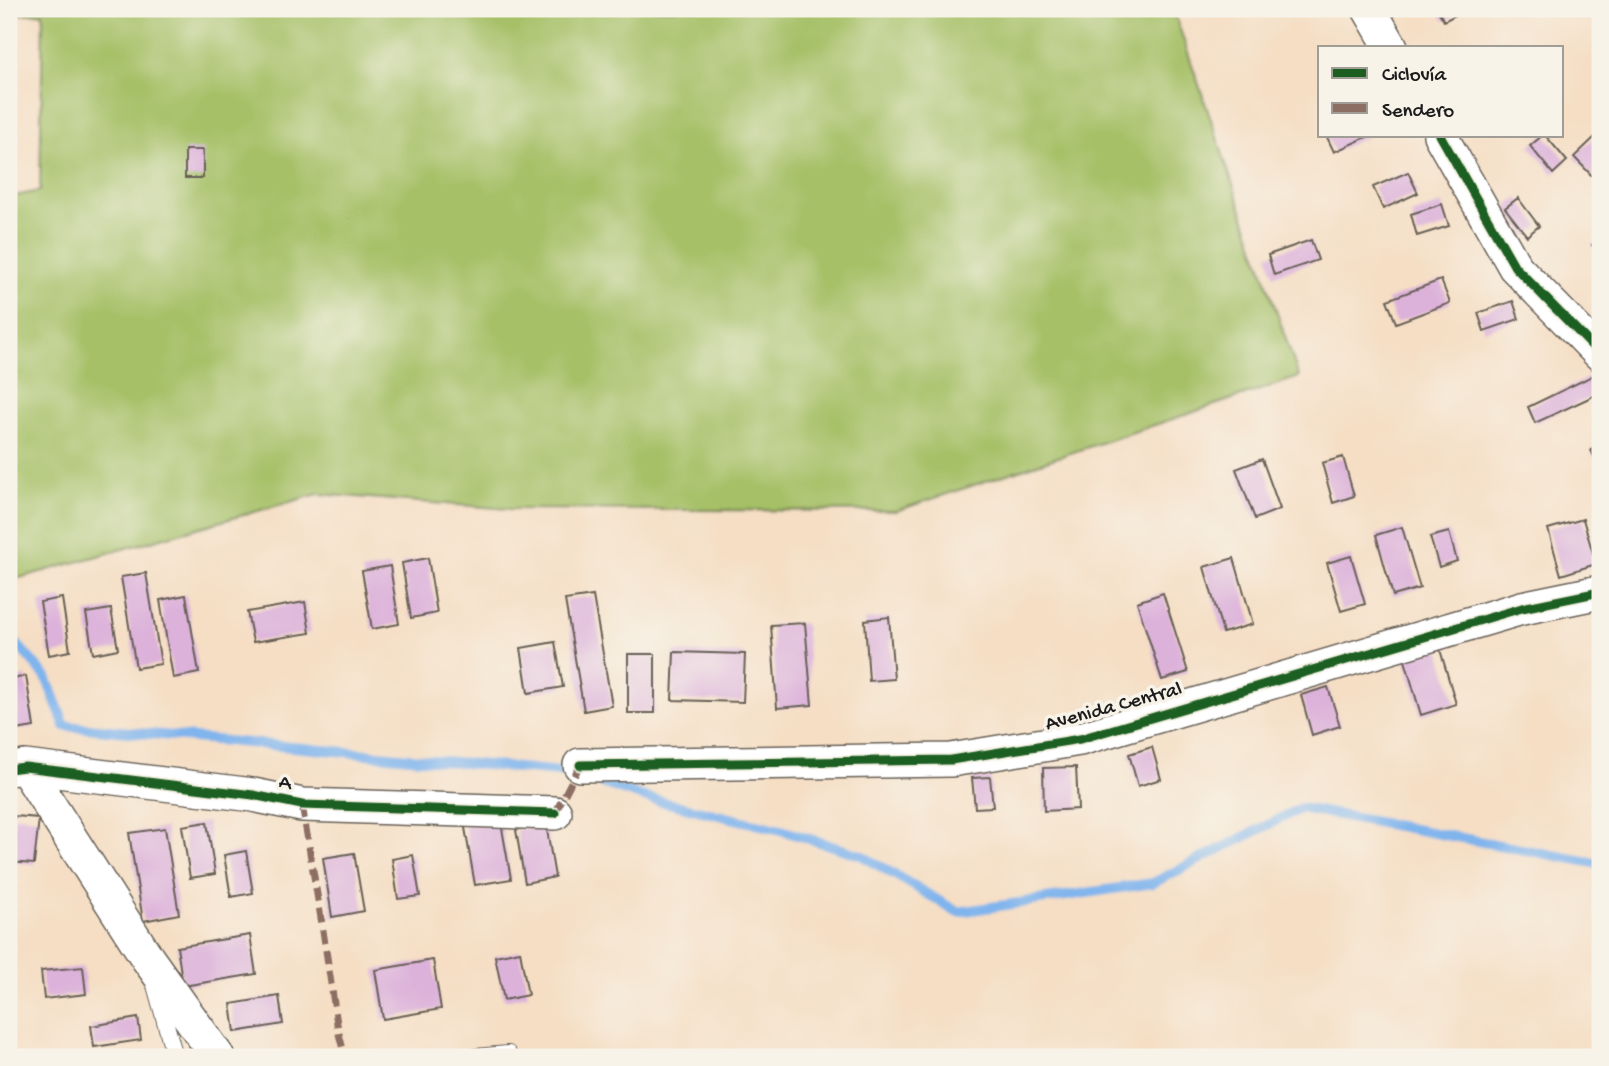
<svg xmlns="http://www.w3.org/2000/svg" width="1609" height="1066" viewBox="0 0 1609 1066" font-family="'Gochi Hand',sans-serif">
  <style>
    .green { fill: #a5c066; stroke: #606e41; stroke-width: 2 }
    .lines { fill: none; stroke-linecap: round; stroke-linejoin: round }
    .stream { stroke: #7fb4ed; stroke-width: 10 }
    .building { fill: #dcb1da }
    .service-casing { stroke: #686057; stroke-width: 18 }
    .minor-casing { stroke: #686057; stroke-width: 36 }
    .service { stroke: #fff; stroke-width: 16 }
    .minor { stroke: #fff; stroke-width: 33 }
    .quiet { stroke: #8d6e63; stroke-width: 7; stroke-dasharray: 14 7; stroke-linecap: butt }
    .cycleway-casing { stroke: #f7f3e8; stroke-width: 13 }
    .cycleway { stroke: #1b5e20; stroke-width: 9 }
    .labels { text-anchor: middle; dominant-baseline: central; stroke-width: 7; stroke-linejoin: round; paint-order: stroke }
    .street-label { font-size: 21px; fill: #1c1c1c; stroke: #f7f3e8 }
  </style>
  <rect width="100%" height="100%" fill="#f7f3e8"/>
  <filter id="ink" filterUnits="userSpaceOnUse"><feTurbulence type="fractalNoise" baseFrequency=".0143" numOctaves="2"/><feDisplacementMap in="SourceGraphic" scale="14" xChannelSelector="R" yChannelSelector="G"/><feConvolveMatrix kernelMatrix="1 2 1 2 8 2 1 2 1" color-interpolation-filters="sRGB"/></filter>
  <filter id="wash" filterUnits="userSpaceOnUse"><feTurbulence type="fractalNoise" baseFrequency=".00686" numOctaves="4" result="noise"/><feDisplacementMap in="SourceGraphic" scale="28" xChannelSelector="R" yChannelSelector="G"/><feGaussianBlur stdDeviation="1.57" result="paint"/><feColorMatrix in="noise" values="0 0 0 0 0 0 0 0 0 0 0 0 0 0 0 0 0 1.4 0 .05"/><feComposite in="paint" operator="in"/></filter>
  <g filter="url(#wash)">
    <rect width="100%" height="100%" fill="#f5dec4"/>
    <path class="green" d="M 9,9 L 1173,9 L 1299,377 L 896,511 L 509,509 L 318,494 L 9,581 L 9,197 L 40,191 L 43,13 L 9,15 Z"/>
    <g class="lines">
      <path class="stream" d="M 9,635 L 46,677 L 65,726 L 571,773 L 647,798 L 781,830 L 861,855 L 958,912 L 1153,883 L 1301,808 L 1600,864"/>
    </g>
    <g id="blocks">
      <path class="building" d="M 1437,9 L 1467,9 L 1444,21 Z
        M 1326,135 L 1371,135 L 1334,152 Z
        M 1543,135 L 1545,135 L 1567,161 L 1553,174 L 1530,146 Z
        M 1596,136 L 1600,141 L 1600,180 L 1598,182 L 1574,157 Z
        M 185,150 L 203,150 L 203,178 L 185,178 Z
        M 1408,172 L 1418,193 L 1383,209 L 1373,187 Z
        M 1518,198 L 1539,226 L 1527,236 L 1505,208 Z
        M 1442,204 L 1449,226 L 1417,236 L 1411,214 Z
        M 1600,239 L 1600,255 L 1592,245 Z
        M 1311,240 L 1318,260 L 1274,275 L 1268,255 Z
        M 1441,280 L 1450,303 L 1396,323 L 1387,300 Z
        M 1513,301 L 1519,319 L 1484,331 L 1478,313 Z
        M 1594,375 L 1600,389 L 1600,393 L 1535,423 L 1528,407 Z
        M 1600,446 L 1600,464 L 1598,465 L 1591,450 Z
        M 1343,457 L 1354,496 L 1333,503 L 1322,463 Z
        M 1262,459 L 1280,509 L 1255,519 L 1236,469 Z
        M 1583,519 L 1596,564 L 1561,575 L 1548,529 Z
        M 1402,527 L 1420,588 L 1393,596 L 1376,535 Z
        M 1449,532 L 1457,561 L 1439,567 L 1430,537 Z
        M 1351,556 L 1365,604 L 1341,611 L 1327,563 Z
        M 428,558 L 437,613 L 411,618 L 402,563 Z
        M 1234,558 L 1253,624 L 1223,633 L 1204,567 Z
        M 390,566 L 399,624 L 372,629 L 362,571 Z
        M 146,573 L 161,664 L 136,668 L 121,577 Z
        M 1163,593 L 1188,672 L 1162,680 L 1137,602 Z
        M 186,595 L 199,673 L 173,678 L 160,600 Z
        M 593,596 L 612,706 L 584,711 L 565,600 Z
        M 62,598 L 70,651 L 49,655 L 40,602 Z
        M 305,602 L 310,633 L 253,642 L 247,612 Z
        M 111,609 L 118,649 L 93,654 L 86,613 Z
        M 889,617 L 894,679 L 869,681 L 865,620 Z
        M 805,623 L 812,705 L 777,708 L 771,625 Z
        M 555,642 L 563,687 L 528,693 L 521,648 Z
        M 1439,646 L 1456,704 L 1421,715 L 1404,657 Z
        M 674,652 L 745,654 L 743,702 L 672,700 Z
        M 628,654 L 655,654 L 655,713 L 628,713 Z
        M 26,676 L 34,727 L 10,731 L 9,722 L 9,680 Z
        M 1328,687 L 1340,726 L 1312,735 L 1301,695 Z
        M 1152,747 L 1161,779 L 1138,786 L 1129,754 Z
        M 1076,767 L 1078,809 L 1044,811 L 1043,768 Z
        M 990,777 L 993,807 L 975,808 L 972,778 Z
        M 14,816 L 39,818 L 34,864 L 9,862 Z
        M 500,817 L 511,879 L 475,885 L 464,822 Z
        M 207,822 L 215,874 L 190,878 L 182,826 Z
        M 546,824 L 555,877 L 525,883 L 516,830 Z
        M 165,828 L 179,914 L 143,921 L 129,833 Z
        M 246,851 L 253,893 L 231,897 L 224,855 Z
        M 354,853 L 364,911 L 332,917 L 323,858 Z
        M 413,855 L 420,896 L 398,899 L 392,859 Z
        M 250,935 L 256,974 L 183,986 L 177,947 Z
        M 520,951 L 528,995 L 504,1000 L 495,956 Z
        M 433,960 L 441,1009 L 383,1019 L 375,970 Z
        M 83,967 L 86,994 L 44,999 L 41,971 Z
        M 279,996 L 283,1024 L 235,1032 L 231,1004 Z
        M 138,1018 L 141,1040 L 94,1047 L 91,1026 Z
        M 1599,1039 L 1600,1039 L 1600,1057 L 1596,1057 Z"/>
    </g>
  </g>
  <g filter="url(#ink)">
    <use href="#blocks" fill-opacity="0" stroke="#686057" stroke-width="2"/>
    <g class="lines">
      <defs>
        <path id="service" d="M 155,985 L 175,1057
          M 475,1057 L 508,1054 L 509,1057"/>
        <path id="minor" d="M 1369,9 L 1391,47
          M 1440,135 L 1515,267 L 1600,354
          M 580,765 L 951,760 L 1080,739 L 1522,608 L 1600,592
          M 25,767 L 148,959 L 218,1057
          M 9,769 L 25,767 L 253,795 L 302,805 L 555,813"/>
      </defs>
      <use href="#service" class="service-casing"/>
      <use href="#minor" class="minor-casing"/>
      <use href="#service" class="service"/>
      <use href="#minor" class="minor"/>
      <path class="quiet" d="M 302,805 L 322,924 L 338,1030 L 345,1057
        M 555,813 L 580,765"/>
      <defs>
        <path id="cycleway" d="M 1440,135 L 1515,267 L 1600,354
          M 580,765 L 951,760 L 1080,739 L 1522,608 L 1600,592
          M 9,769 L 25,767 L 253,795 L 302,805 L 555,813"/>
      </defs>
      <use href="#cycleway" class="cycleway-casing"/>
      <use href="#cycleway" class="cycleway"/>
    </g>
  </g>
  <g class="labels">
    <g class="street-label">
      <text transform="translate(1114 708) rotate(-15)">Avenida Central</text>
      <text transform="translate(285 784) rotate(12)">A</text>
    </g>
  </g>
  <rect width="1609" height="1066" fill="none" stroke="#f7f3e8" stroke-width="35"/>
  <rect x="1318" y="46" width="245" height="91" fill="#f7f3e8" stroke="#9f9d96" stroke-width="2"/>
  <rect x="1332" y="68" width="35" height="10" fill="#1b5e20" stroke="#9f9d96" stroke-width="2"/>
  <text x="1382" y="80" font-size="21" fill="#1c1c1c">Ciclovía</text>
  <rect x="1332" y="103" width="35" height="10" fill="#8d6e63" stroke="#9f9d96" stroke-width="2"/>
  <text x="1382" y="116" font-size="21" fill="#1c1c1c">Sendero</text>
</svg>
